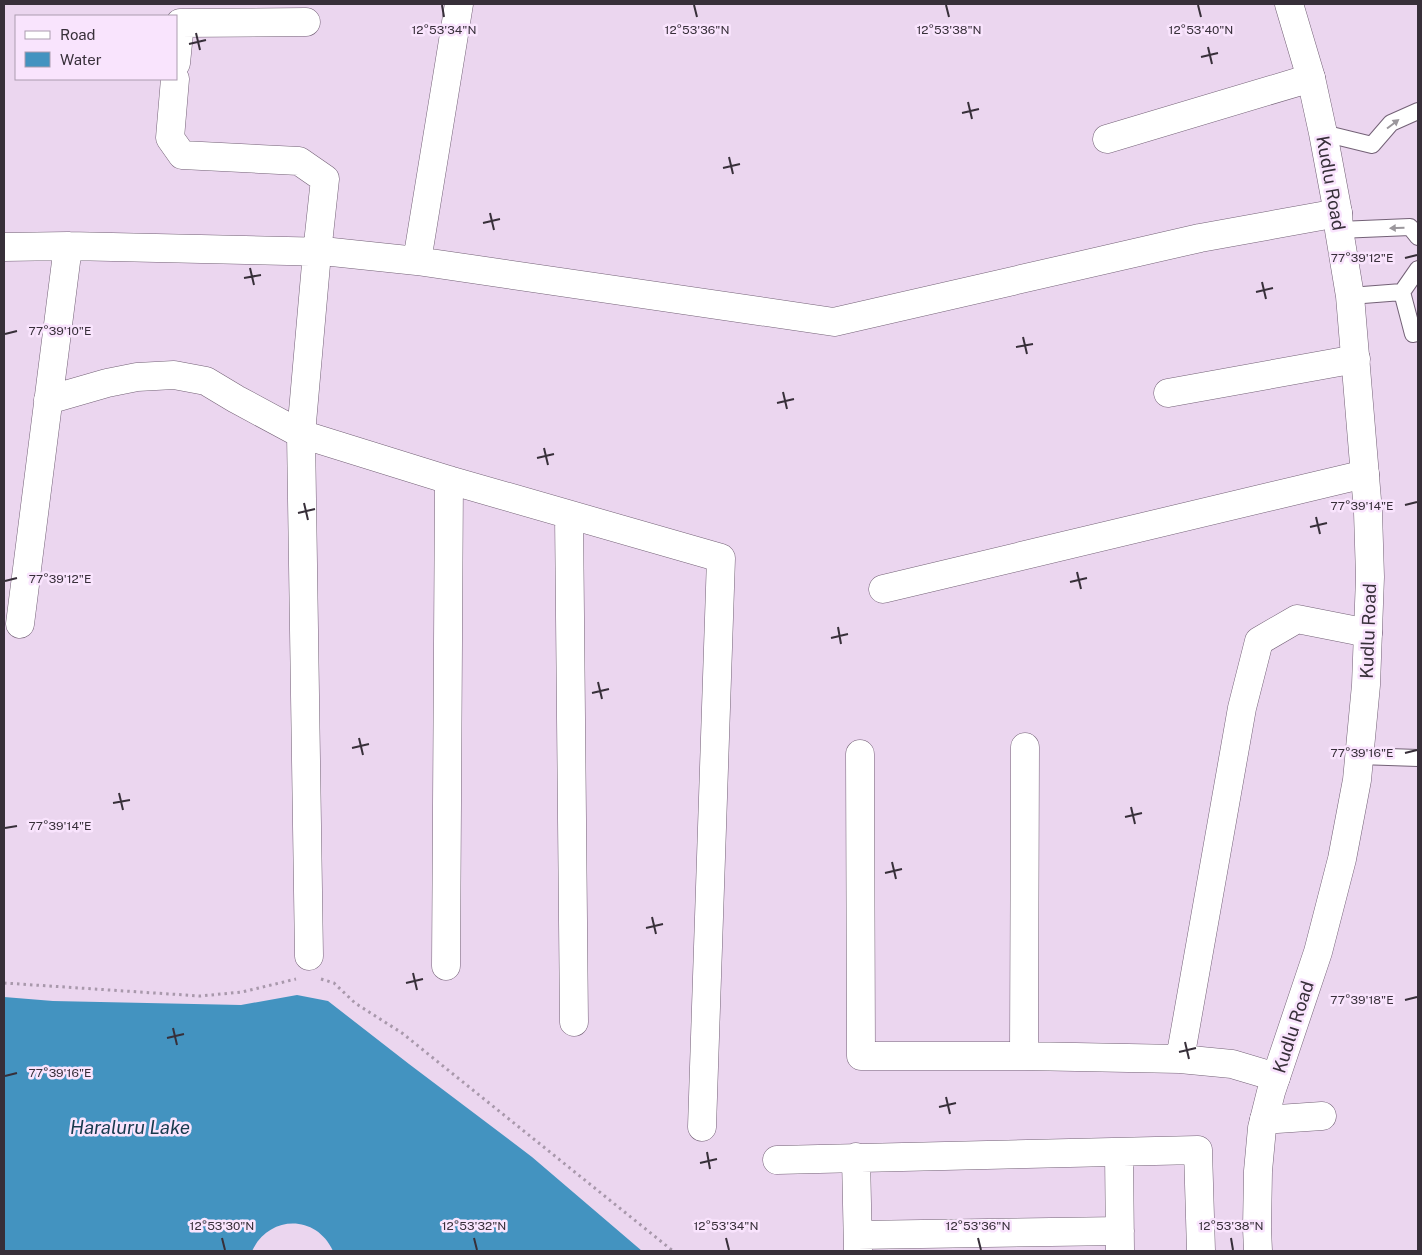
<svg xmlns="http://www.w3.org/2000/svg" width="1422" height="1255" viewBox="0 0 1422 1255" font-family="'Public Sans',sans-serif">
  <style>
    .water { fill: #4393c0 }
    .lines { fill: none; stroke-linecap: round; stroke-linejoin: round }
    .lane-casing { stroke: #736176; stroke-width: 18 }
    .street-casing { stroke: #736176; stroke-width: 29 }
    .secondary-casing { stroke: #736176; stroke-width: 29 }
    .path { stroke: #a898ab; stroke-width: 3; stroke-dasharray: 2.5 4; stroke-linecap: butt }
    .lane { stroke: #fff; stroke-width: 16 }
    .street { stroke: #fff; stroke-width: 28 }
    .secondary { stroke: #fff; stroke-width: 28 }
    .oneway { fill: #9b979c }
    .ticks { fill: none; stroke: #372f39; stroke-width: 2 }
    .labels { text-anchor: middle; dominant-baseline: central; stroke-width: 5; stroke-linejoin: round; paint-order: stroke }
    .street-label { font-size: 18px; fill: #372f39; stroke: #f9e4fd }
    .water-label { font-size: 19px; font-style: italic; fill: #16394d; stroke: #f9e4fd }
    .ticks-label { font-size: 12px; text-anchor: middle; fill: #372f39; stroke: #f9e4fd; stroke-width: 5; stroke-linejoin: round; paint-order: stroke }
  </style>
  <rect width="100%" height="100%" fill="#ebd6ef"/>
  <path class="water" d="M 297,995 L 328,1001 L 409,1064 L 532,1157 L 642,1251 L 333,1251 C 316,1214 269,1215 252,1251 L 4,1251 L 4,997 L 53,1001 L 241,1005 Z"/>
  <g class="lines">
    <defs>
      <path id="lane" d="M 1323,133 L 1372,145 L 1391,123 L 1418,111
        M 1339,230 L 1410,227 L 1418,237
        M 1418,269 L 1402,292 L 1413,334 L 1418,333
        M 1350,296 L 1402,292
        M 1359,756 L 1418,758"/>
      <path id="street" d="M 176,63 L 180,23 L 306,22
        M 175,79 L 170,138 L 182,155 L 299,161 L 325,179 L 317,253 L 301,434 L 309,956
        M 1107,139 L 1311,78
        M 4,247 L 68,246 L 332,252 L 417,261 L 834,322 L 1200,238 L 1338,213
        M 417,261 L 459,4
        M 1168,393 L 1356,359
        M 48,400 L 107,383 L 137,377 L 174,375 L 206,381 L 236,399 L 301,434 L 449,480 L 721,558 L 702,1127
        M 569,515 L 574,1022
        M 883,589 L 1365,474
        M 20,624 L 68,246
        M 860,754 L 861,1056 L 1024,1056 L 1180,1059 L 1232,1064 L 1276,1077
        M 446,966 L 449,480
        M 1024,1056 L 1025,747
        M 1180,1059 L 1242,708 L 1259,641 L 1297,619 L 1368,633
        M 1264,1120 L 1322,1116
        M 1119,1152 L 1120,1251
        M 856,1157 L 858,1251
        M 777,1160 L 1198,1150 L 1201,1251
        M 858,1235 L 1120,1231"/>
      <path id="secondary" d="M 1258,1251 L 1257,1228 L 1258,1171 L 1262,1128 L 1271,1092 L 1318,952 L 1342,859 L 1357,780 L 1366,685 L 1370,577 L 1368,512 L 1350,296 L 1339,230 L 1338,213 L 1323,133 L 1311,78 L 1289,4"/>
    </defs>
    <use href="#lane" class="lane-casing"/>
    <use href="#street" class="street-casing"/>
    <use href="#secondary" class="secondary-casing"/>
    <path class="path" d="M 321,979 L 334,983 L 355,1003 L 402,1033 L 673,1251
      M 4,983 L 200,996 L 242,992 L 296,979"/>
    <use href="#lane" class="lane"/>
    <use href="#street" class="street"/>
    <use href="#secondary" class="secondary"/>
  </g>
  <defs><path id="oneway-solid" d="M-6-.8H1V-3.2L6.5 0L1 3.2V.8H-6Z" transform="scale(1.25)"/></defs>
  <g class="oneway">
    <use href="#oneway-solid" transform="translate(1393 124) rotate(-37)"/>
    <use href="#oneway-solid" transform="translate(1397 228) rotate(178)"/>
  </g>
  <path class="ticks" d="M 442,5 L 444,17M 694,5 L 697,17M 946,5 L 949,17M 1198,5 L 1201,17M 196,33 L 200,50M 189,44 L 206,40M 1208,47 L 1212,64M 1201,57 L 1218,53M 968,102 L 972,119M 962,113 L 979,109M 729,157 L 733,174M 723,168 L 740,164M 490,213 L 494,230M 483,223 L 500,219M 1405,258 L 1417,255M 250,268 L 254,285M 244,278 L 261,275M 1262,282 L 1266,299M 1256,292 L 1273,288M 5,334 L 17,331M 1023,337 L 1027,354M 1016,347 L 1033,344M 783,392 L 787,409M 777,403 L 794,399M 544,448 L 548,465M 537,458 L 554,454M 304,503 L 308,520M 1405,505 L 1417,502M 298,513 L 315,509M 1316,517 L 1320,534M 1310,527 L 1327,523M 1077,572 L 1081,589M 5,581 L 17,578M 1070,582 L 1087,578M 838,627 L 841,644M 831,638 L 848,634M 598,682 L 602,699M 592,693 L 609,689M 359,738 L 363,755M 352,748 L 369,744M 1405,753 L 1417,750M 119,793 L 123,810M 113,803 L 130,800M 1131,807 L 1135,824M 1125,817 L 1142,813M 5,828 L 17,826M 892,862 L 896,879M 885,873 L 902,869M 652,917 L 656,934M 646,928 L 663,924M 413,973 L 417,990M 406,983 L 423,979M 1405,1000 L 1417,997M 173,1028 L 177,1045M 167,1038 L 184,1034M 1185,1042 L 1189,1059M 1179,1052 L 1196,1048M 5,1076 L 17,1073M 946,1097 L 950,1114M 939,1107 L 956,1103M 707,1152 L 710,1169M 700,1163 L 717,1159M 222,1238 L 225,1250M 474,1238 L 477,1250M 726,1238 L 729,1250M 978,1238 L 981,1250M 1231,1238 L 1233,1250"/>
  <g class="labels">
    <g class="street-label">
      <text transform="translate(1331 183) rotate(80)">Kudlu Road</text>
      <text transform="translate(1368 631) rotate(-88)">Kudlu Road</text>
      <text transform="translate(1293 1027) rotate(-72)">Kudlu Road</text>
    </g>
    <g class="water-label">
      <text x="130" y="1127">Haraluru Lake</text>
    </g>
  </g>
  <g class="ticks-label">
    <text x="444" y="34">12°53'34"N</text>
    <text x="697" y="34">12°53'36"N</text>
    <text x="949" y="34">12°53'38"N</text>
    <text x="1201" y="34">12°53'40"N</text>
    <text x="1362" y="262">77°39'12"E</text>
    <text x="60" y="335">77°39'10"E</text>
    <text x="1362" y="510">77°39'14"E</text>
    <text x="60" y="583">77°39'12"E</text>
    <text x="1362" y="757">77°39'16"E</text>
    <text x="60" y="830">77°39'14"E</text>
    <text x="1362" y="1004">77°39'18"E</text>
    <text x="60" y="1077">77°39'16"E</text>
    <text x="222" y="1230">12°53'30"N</text>
    <text x="474" y="1230">12°53'32"N</text>
    <text x="726" y="1230">12°53'34"N</text>
    <text x="978" y="1230">12°53'36"N</text>
    <text x="1231" y="1230">12°53'38"N</text>
  </g>
  <rect width="1422" height="1255" fill="none" stroke="#372f39" stroke-width="10"/>
  <rect x="15" y="15" width="162" height="65" fill="#f9e4fd" stroke="#ab9caf"/>
  <rect x="25" y="31" width="25" height="8" fill="#ffffff" stroke="#ab9caf"/>
  <text x="60" y="40" font-size="15" fill="#372f39">Road</text>
  <rect x="25" y="52" width="25" height="15" fill="#4393c0" stroke="#ab9caf"/>
  <text x="60" y="65" font-size="15" fill="#372f39">Water</text>
</svg>
